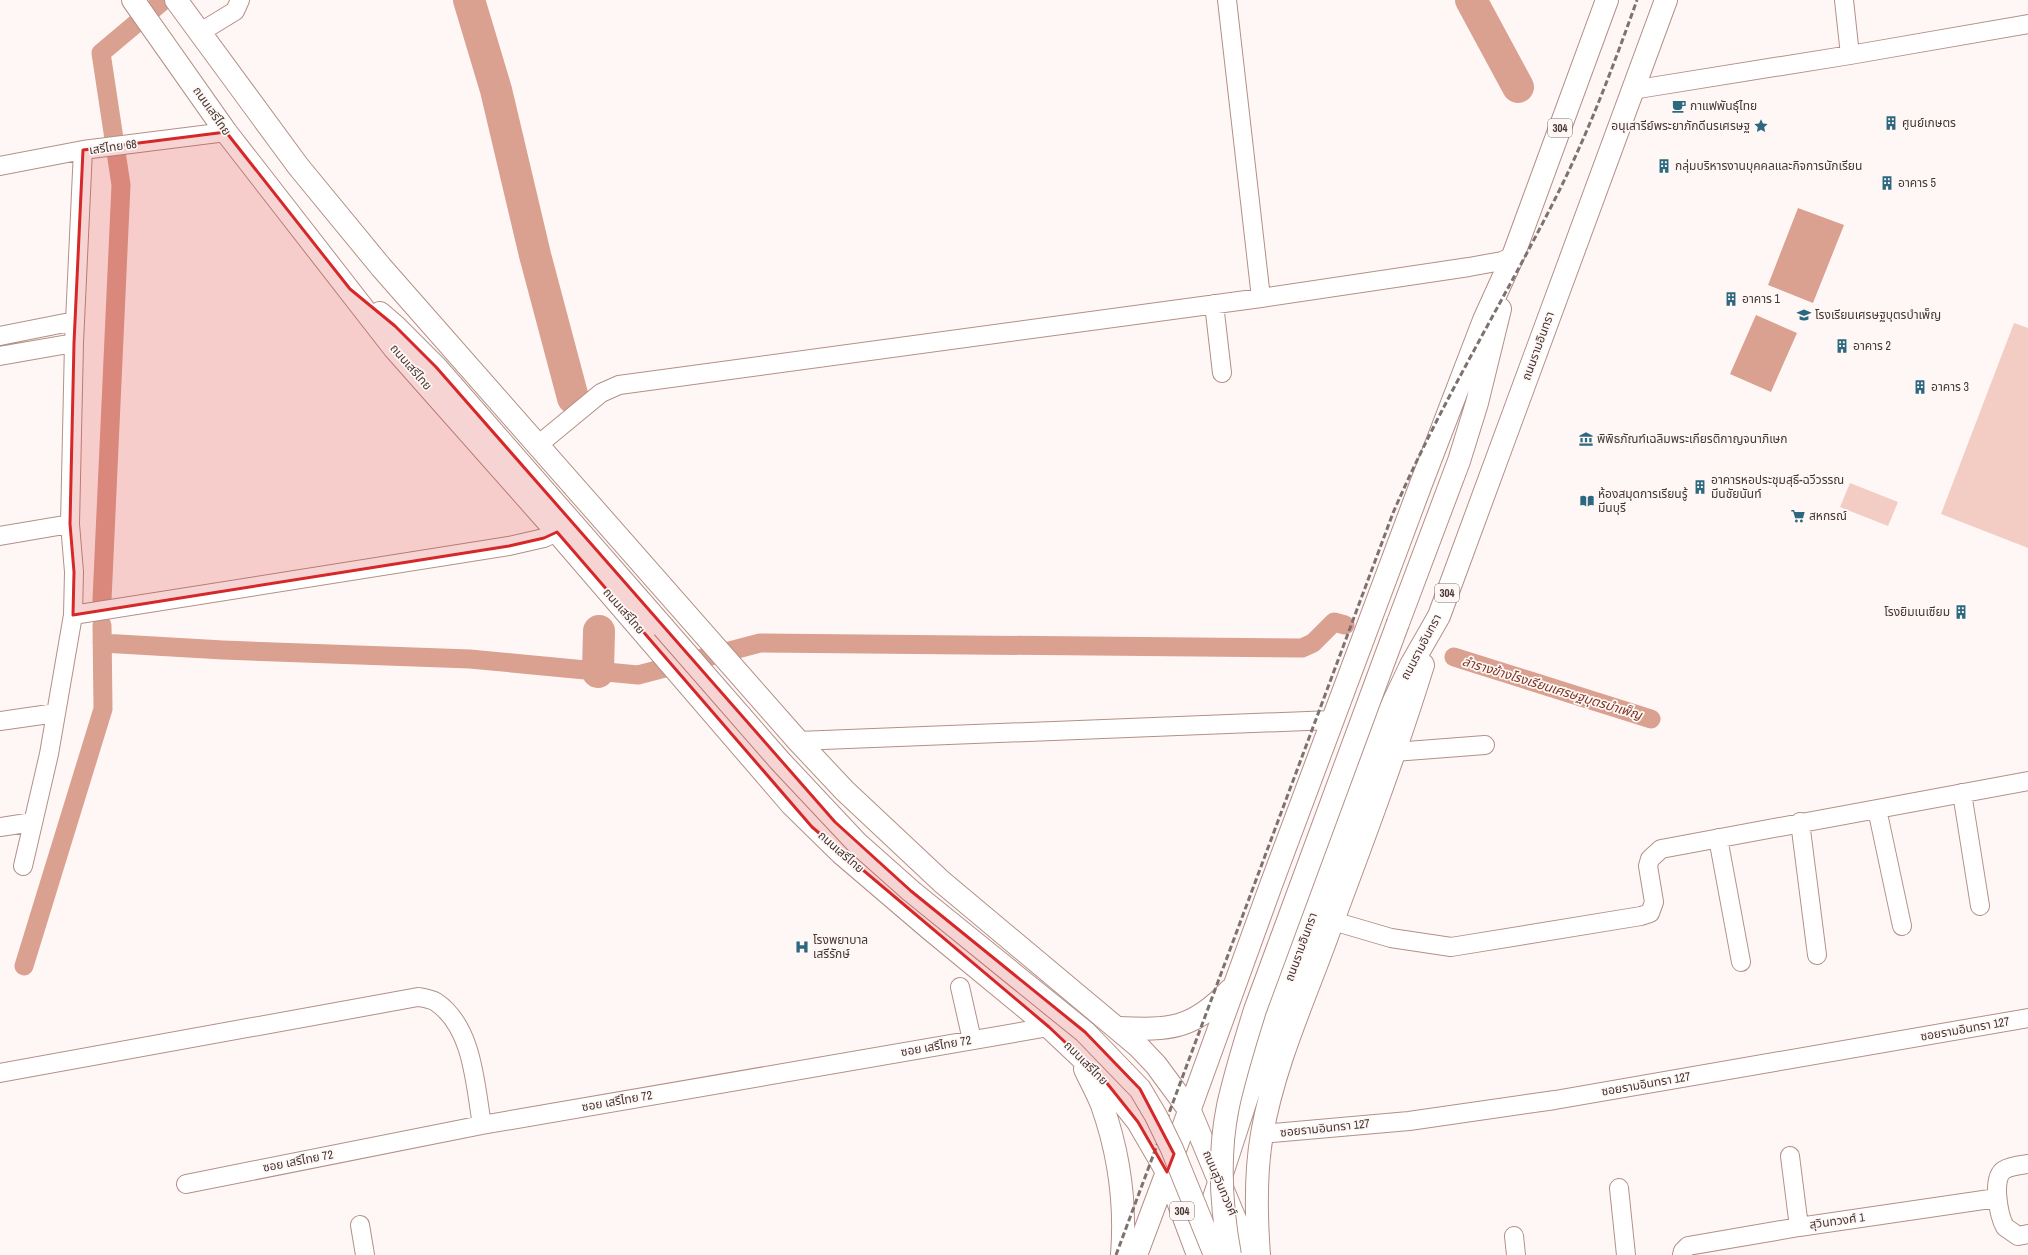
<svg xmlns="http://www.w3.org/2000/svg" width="2028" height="1255" viewBox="0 0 2028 1255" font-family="'Archivo Narrow','Noto Sans Thai',sans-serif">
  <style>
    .green { fill: #f3cdc3 }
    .water { fill: #daa090 }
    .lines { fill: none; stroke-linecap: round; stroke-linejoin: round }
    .canal { stroke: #daa090; stroke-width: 19 }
    .river { stroke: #daa090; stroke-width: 32 }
    .street-casing { stroke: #b39087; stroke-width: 20 }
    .secondary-casing { stroke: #b39087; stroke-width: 24 }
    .highway-casing { stroke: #b39087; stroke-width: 24 }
    .street { stroke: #fff; stroke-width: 18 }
    .secondary { stroke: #fff; stroke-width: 22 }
    .highway { stroke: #fff; stroke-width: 22 }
    .rail { stroke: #7e726f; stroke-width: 3; stroke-dasharray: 6 3; stroke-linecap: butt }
    .secondary-bridge-casing { stroke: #b39087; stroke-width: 24; stroke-linecap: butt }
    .highway-bridge-casing { stroke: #b39087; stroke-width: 24; stroke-linecap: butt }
    .secondary-bridge { stroke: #fff; stroke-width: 22 }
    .highway-bridge { stroke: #fff; stroke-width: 22 }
    .marked { fill: #d62828; fill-opacity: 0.2; stroke: #d62828; stroke-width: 3; stroke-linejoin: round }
    .labels { text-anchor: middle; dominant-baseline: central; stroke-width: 3.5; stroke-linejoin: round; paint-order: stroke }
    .shield { fill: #fff7f5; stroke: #7c706c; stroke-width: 1 }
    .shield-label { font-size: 11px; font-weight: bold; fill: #443632 }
    .poi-label { font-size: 12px; fill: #443632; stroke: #fff7f5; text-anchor: start }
    .street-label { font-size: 12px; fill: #443632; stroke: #fff7f5 }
    .water-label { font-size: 13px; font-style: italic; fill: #7b3522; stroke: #fff7f5 }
  </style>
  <rect width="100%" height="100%" fill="#fff7f5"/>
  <path class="green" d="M 2014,323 L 2028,328 L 2028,548 L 1941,514 Z
    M 1850,483 L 1898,502 L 1888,526 L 1840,507 Z"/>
  <path class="water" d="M 1798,208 L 1844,225 L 1813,303 L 1768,285 Z
    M 1756,315 L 1797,333 L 1771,392 L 1730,374 Z"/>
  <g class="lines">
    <path class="canal" d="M 102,600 L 121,185 L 101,53 L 164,0
      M 102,643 L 223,650 L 470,659 L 638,675 L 760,643 L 1302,648 L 1313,643 L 1334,622 L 1345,625
      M 1454,657 L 1651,719
      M 24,966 L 103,709 L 102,625"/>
    <path class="river" d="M 469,0 L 496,90 L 535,255 L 573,398
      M 1471,0 L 1518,87
      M 598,672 L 599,631"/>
    <defs>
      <path id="street" d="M 1227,0 L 1261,298
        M 1844,0 L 1850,55
        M 199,33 L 235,11 L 240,0
        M 1632,90 L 1850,55 L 2028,24
        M 0,166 L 83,150 L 226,132
        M 1214,304 L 1222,373
        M 0,336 L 75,321
        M 0,356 L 74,343
        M 538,445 L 601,393 L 619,385 L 1261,298 L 1469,267 L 1502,261 L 1513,256
        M 0,536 L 70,524
        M 73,615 L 509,546 L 544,538 L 557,532
        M 0,721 L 56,713
        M 798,741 L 1332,720
        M 1394,752 L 1485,745
        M 1962,793 L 1980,906
        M 1877,809 L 1902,926
        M 1800,822 L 1817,955
        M 0,827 L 33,822
        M 1718,838 L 1741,962
        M 23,866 L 49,754 L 73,615 L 74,572 L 70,524 L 74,343 L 83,150
        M 1333,921 L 1391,938 L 1451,947 L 1641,916 L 1650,913 L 1654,902 L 1648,866 L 1650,859 L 1661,849 L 2028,781
        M 960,987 L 972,1040
        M 0,1073 L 418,997 C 424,998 431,999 436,1002 C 473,1027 475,1084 482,1125
        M 1262,1134 L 1409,1121 L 1555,1100 L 2028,1018
        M 1790,1156 L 1799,1227
        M 2028,1164 C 2021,1165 2010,1166 2004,1170 C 1991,1178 1999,1216 2005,1227 L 2018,1236 L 2028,1234
        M 186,1184 L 482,1125 L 1049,1027
        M 1619,1188 L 1626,1255
        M 360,1225 L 365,1255
        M 1514,1236 L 1516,1255
        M 1682,1255 L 1683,1251 L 1688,1246 L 1799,1227 L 1997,1198"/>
      <path id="secondary" d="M 133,0 L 226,132 L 394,348 L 557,532 L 792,805 L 841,853 L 930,929 L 1049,1027 L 1102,1077 L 1138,1122 L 1167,1172 L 1136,1255
        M 176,0 L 298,166 L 381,267 L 798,741 L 845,791 L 942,882 L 1138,1046 L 1156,1065 L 1190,1111
        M 380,313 L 395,326 L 436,367 L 663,627
        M 1085,1069 C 1090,1080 1097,1092 1102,1105 C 1119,1153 1126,1204 1122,1255"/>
      <path id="highway" d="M 1398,623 L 1459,461 L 1477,403 L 1500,309
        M 1118,1028 C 1170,1030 1192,1030 1230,990
        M 1190,1111 L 1250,1255
        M 1200,1241 L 1260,1057 L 1386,718 L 1411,665 L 1439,616 L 1666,0
        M 1198,1255 L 1167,1172 L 1271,885 L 1421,484 L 1484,320 L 1513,256 L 1607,0
        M 1259,1255 C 1256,1215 1255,1174 1262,1134 C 1274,1064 1305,998 1329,931 C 1362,843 1395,755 1423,665"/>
    </defs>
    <use href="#street" class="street-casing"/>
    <use href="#secondary" class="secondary-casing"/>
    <use href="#highway" class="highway-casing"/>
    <use href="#street" class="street"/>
    <use href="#secondary" class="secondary"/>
    <use href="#highway" class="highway"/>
    <path class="rail" d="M 1116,1255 L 1393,513 C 1440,404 1502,304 1555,199 C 1588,134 1613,67 1637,0"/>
    <defs>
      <path id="secondary-bridge" d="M 663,627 L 780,761 L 857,843 L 911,891 L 1085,1032 L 1140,1089 L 1156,1116 L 1172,1149 L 1215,1255"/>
      <path id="highway-bridge" d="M 1230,1255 C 1221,1207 1218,1155 1228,1106 C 1235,1074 1245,1042 1255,1010 L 1398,623"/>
    </defs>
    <use href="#secondary-bridge" class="secondary-bridge-casing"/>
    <use href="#highway-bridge" class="highway-bridge-casing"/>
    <use href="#secondary-bridge" class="secondary-bridge"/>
    <use href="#highway-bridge" class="highway-bridge"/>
  </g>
  <path class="marked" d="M 226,132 L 350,289 L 395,326 L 436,367 L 835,822 L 911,891 L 1085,1032 L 1140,1089 L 1174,1154 L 1167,1172 L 1138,1122 L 1102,1077 L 1049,1027 L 812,827 L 557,532 L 544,538 L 509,546 L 73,615 L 74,572 L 70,524 L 74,343 L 83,150 Z"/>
  <defs>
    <symbol id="cafe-bare" viewBox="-9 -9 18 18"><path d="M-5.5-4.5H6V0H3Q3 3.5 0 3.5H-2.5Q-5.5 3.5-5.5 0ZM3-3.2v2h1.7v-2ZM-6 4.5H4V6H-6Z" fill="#2c687f" stroke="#fff7f5" stroke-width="2.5" paint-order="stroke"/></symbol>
    <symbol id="building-bare" viewBox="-9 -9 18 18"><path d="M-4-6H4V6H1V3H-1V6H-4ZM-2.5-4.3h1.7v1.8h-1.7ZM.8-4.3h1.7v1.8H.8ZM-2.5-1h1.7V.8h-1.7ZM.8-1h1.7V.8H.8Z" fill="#2c687f" stroke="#fff7f5" stroke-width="2.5" paint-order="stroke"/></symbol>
    <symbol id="sight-bare" viewBox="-9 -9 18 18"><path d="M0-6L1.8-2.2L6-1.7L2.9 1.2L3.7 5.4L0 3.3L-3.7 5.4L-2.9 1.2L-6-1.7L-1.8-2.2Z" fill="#2c687f" stroke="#fff7f5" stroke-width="2.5" paint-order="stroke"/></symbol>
    <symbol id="school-bare" viewBox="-9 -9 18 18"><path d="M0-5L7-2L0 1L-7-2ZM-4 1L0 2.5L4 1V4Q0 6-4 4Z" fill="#2c687f" stroke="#fff7f5" stroke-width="2.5" paint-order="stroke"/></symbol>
    <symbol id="museum-bare" viewBox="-9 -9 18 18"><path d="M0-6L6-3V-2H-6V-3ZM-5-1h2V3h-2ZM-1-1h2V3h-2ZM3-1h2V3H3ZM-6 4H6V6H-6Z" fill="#2c687f" stroke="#fff7f5" stroke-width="2.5" paint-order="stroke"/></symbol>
    <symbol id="library-bare" viewBox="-9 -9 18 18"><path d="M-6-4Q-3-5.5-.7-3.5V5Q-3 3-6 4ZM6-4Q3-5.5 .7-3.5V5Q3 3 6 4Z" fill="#2c687f" stroke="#fff7f5" stroke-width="2.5" paint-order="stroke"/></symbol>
    <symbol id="supermarket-bare" viewBox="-9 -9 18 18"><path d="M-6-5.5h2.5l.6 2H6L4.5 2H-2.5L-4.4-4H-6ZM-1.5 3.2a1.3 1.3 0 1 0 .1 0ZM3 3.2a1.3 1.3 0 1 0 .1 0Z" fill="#2c687f" stroke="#fff7f5" stroke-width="2.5" paint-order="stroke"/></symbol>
    <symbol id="hospital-bare" viewBox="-9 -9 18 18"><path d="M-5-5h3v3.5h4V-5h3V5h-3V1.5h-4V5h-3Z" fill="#2c687f" stroke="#fff7f5" stroke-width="2.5" paint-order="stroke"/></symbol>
  </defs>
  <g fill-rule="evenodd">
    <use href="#cafe-bare" x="1669" y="96" width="20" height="20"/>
    <use href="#building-bare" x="1881" y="113" width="20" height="20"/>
    <use href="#sight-bare" x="1751" y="116" width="20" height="20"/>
    <use href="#building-bare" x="1654" y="156" width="20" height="20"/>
    <use href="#building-bare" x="1877" y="173" width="20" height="20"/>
    <use href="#building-bare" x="1721" y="289" width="20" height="20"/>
    <use href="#school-bare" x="1794" y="305" width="20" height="20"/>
    <use href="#building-bare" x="1832" y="336" width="20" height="20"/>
    <use href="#building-bare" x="1910" y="377" width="20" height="20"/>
    <use href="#museum-bare" x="1576" y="429" width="20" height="20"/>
    <use href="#building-bare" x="1690" y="477" width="20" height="20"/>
    <use href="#library-bare" x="1577" y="491" width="20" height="20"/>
    <use href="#supermarket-bare" x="1788" y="506" width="20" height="20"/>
    <use href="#building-bare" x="1951" y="602" width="20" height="20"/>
    <use href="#hospital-bare" x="792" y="937" width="20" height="20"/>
  </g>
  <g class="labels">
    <g class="shield">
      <rect x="1548" y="119" width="24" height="18" rx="3"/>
      <rect x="1435" y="584" width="24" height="18" rx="3"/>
      <rect x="1170" y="1202" width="24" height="18" rx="3"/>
    </g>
    <g class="shield-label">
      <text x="1560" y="128">304</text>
      <text x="1447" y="593">304</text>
      <text x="1182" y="1211">304</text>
    </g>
    <g class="poi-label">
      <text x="1690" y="106">กาแฟพันธ์ุไทย</text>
      <text x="1902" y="123">ศูนย์เกษตร</text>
      <text x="1750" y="126" text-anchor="end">อนุเสารีย์พระยาภักดีนรเศรษฐ</text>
      <text x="1675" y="166">กลุ่มบริหารงานบุคคลและกิจการนักเรียน</text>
      <text x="1898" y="183">อาคาร 5</text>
      <text x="1742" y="299">อาคาร 1</text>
      <text x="1815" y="315">โรงเรียนเศรษฐบุตรบำเพ็ญ</text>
      <text x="1853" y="346">อาคาร 2</text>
      <text x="1931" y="387">อาคาร 3</text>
      <text x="1597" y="439">พิพิธภัณฑ์เฉลิมพระเกียรติกาญจนาภิเษก</text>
      <text x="1711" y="480">อาคารหอประชุมสุธี-ฉวีวรรณ<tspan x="1711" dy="14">มีนชัยนันท์</tspan></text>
      <text x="1598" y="494">ห้องสมุดการเรียนรู้<tspan x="1598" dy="14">มีนบุรี</tspan></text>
      <text x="1809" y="516">สหกรณ์</text>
      <text x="1950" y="612" text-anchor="end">โรงยิมเนเซียม</text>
      <text x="813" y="940">โรงพยาบาล<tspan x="813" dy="14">เสรีรักษ์</tspan></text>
    </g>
    <g class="street-label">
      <text transform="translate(212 111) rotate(55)">ถนนเสรีไทย</text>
      <text transform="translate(113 147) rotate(-8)">เสรีไทย 68</text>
      <text transform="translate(1538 346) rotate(-70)">ถนนรามอินทรา</text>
      <text transform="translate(411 367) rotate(49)">ถนนเสรีไทย</text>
      <text transform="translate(624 611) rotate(49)">ถนนเสรีไทย</text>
      <text transform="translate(1421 647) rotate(-62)">ถนนรามอินทรา</text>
      <text transform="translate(841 852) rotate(41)">ถนนเสรีไทย</text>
      <text transform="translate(1301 947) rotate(-70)">ถนนรามอินทรา</text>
      <text transform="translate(1965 1029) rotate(-10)">ซอยรามอินทรา 127</text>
      <text transform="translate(936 1046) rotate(-10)">ซอย เสรีไทย 72</text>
      <text transform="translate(1086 1063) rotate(45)">ถนนเสรีไทย</text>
      <text transform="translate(1646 1084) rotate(-10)">ซอยรามอินทรา 127</text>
      <text transform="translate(617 1101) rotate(-10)">ซอย เสรีไทย 72</text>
      <text transform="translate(1325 1128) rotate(-6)">ซอยรามอินทรา 127</text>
      <text transform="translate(298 1161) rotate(-11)">ซอย เสรีไทย 72</text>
      <text transform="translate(1220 1183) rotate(67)">ถนนสุวินทวงศ์</text>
      <text transform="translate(1837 1221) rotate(-8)">สุวินทวงศ์ 1</text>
    </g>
    <g class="water-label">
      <text transform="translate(1552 688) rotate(17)">ลำรางข้างโรงเรียนเศรษฐบุตรบำเพ็ญ</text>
    </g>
  </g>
</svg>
